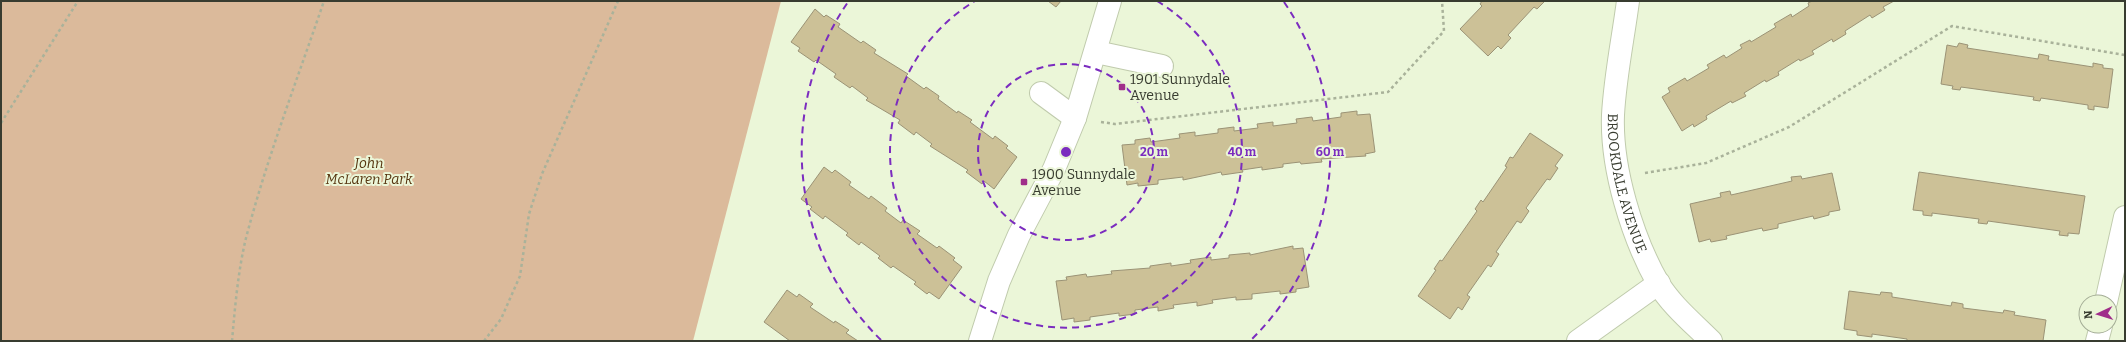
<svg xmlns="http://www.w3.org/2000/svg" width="2126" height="342" viewBox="0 0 2126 342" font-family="Bitter,serif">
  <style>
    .green { fill: #dbba9b }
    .building { fill: #ccc197; stroke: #9b9376 }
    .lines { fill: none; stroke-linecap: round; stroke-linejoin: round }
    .minor-casing { stroke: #c0cbad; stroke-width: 24 }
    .path { stroke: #a9b29a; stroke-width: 2.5; stroke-dasharray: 3 3; stroke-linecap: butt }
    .minor { stroke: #fff; stroke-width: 22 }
    .ring { fill: none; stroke: #7b2cbf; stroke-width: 2; stroke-dasharray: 7 5 }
    .poi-dot { fill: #a02e8a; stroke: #ebf6d8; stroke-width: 1.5 }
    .labels { text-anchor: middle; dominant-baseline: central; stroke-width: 4; stroke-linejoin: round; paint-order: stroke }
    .poi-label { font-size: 14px; fill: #383c30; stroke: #ebf6d8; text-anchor: start }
    .park-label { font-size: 14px; font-style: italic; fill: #56350f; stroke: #ebf6d8 }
    .street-label { font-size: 14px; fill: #383c30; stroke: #ebf6d8 }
    .centre { fill: #7b2cbf; stroke: #ebf6d8; stroke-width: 2 }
    .ring-label { font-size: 12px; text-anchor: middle; font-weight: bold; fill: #7b2cbf; stroke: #ebf6d8; stroke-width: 4; stroke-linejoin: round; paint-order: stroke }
  </style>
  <rect width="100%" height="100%" fill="#ebf6d8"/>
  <path class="green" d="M 1,1 L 781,1 L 693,341 L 1,341 Z"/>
  <path class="building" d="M 1048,1 L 1061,1 L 1056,7 Z
    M 1482,1 L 1545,1 L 1537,9 L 1534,7 L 1508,35 L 1511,38 L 1501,49 L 1498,46 L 1488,56 L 1460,29 L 1482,6 L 1480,4 Z
    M 1812,1 L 1894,1 L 1883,7 L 1885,10 L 1872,18 L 1870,15 L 1845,31 L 1846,34 L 1833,42 L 1832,39 L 1812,51 L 1814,54 L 1800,61 L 1799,59 L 1778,72 L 1779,75 L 1766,82 L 1765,80 L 1744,93 L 1746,96 L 1732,103 L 1731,101 L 1706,116 L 1707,119 L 1694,127 L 1693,124 L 1682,131 L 1662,97 L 1670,92 L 1668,88 L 1685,78 L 1687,81 L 1709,68 L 1707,65 L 1724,55 L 1726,58 L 1742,48 L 1740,45 L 1750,40 L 1751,42 L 1776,27 L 1774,24 L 1791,14 L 1792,17 L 1809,6 L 1808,3 Z
    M 815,9 L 824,17 L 826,15 L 840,24 L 838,27 L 861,43 L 863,41 L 876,50 L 874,53 L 908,74 L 906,76 L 924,89 L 926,87 L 939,96 L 938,99 L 957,113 L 958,111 L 972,120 L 970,122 L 993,139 L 995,136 L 1008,146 L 1006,148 L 1017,157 L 994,189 L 984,181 L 982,184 L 966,172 L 968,170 L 930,146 L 932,144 L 916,132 L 914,135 L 898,123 L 900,120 L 866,100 L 868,98 L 852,86 L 850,88 L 834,77 L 836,74 L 816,60 L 814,62 L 798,51 L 800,48 L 791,42 Z
    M 1959,43 L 1968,45 L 1967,48 L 2038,59 L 2039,54 L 2049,56 L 2048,60 L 2093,67 L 2093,63 L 2103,65 L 2103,68 L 2113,69 L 2108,108 L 2094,106 L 2094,110 L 2088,109 L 2088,105 L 2041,98 L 2040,101 L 2033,100 L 2034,97 L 1961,87 L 1960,90 L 1952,89 L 1953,86 L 1941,84 L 1947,45 L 1957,47 Z
    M 1357,111 L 1357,115 L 1370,114 L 1375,152 L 1365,154 L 1366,156 L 1321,159 L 1322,162 L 1301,164 L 1300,162 L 1283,164 L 1283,167 L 1262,170 L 1262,167 L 1242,170 L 1243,172 L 1222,175 L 1221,172 L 1183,180 L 1183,177 L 1158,180 L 1158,184 L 1138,186 L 1138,183 L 1127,185 L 1122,145 L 1135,144 L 1135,140 L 1150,138 L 1151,142 L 1180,138 L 1179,134 L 1195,132 L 1195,136 L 1218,133 L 1218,129 L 1234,127 L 1234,131 L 1258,128 L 1257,124 L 1273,122 L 1273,126 L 1297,123 L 1296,119 L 1312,117 L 1313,121 L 1341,117 L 1341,113 Z
    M 1530,133 L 1563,155 L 1555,166 L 1558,168 L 1550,180 L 1547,179 L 1526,208 L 1529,211 L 1521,223 L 1517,221 L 1496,252 L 1499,254 L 1491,267 L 1488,265 L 1467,295 L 1470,297 L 1462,310 L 1458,307 L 1450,319 L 1418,296 L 1436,270 L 1434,269 L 1440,260 L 1442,261 L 1477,211 L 1475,209 L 1481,200 L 1483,202 L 1507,167 L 1505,166 L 1510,157 L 1513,158 Z
    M 824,167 L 832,173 L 835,170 L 851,182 L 849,185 L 869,199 L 871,196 L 887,208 L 885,211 L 901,223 L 903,220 L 920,231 L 917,234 L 937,248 L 939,246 L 955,258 L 953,260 L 962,267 L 939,299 L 929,292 L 927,294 L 914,284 L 916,282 L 893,266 L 891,268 L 878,258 L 880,256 L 861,242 L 859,245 L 846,235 L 848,233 L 825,216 L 823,219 L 810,209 L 812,207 L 801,199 Z
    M 1919,172 L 2085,196 L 2079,234 L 2068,233 L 2068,236 L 2059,235 L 2060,231 L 1988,221 L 1987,224 L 1978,223 L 1979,219 L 1932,213 L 1932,216 L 1923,215 L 1923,211 L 1913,210 Z
    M 1832,173 L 1840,210 L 1829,212 L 1829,215 L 1814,219 L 1813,216 L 1778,224 L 1778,228 L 1763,231 L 1762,228 L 1726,236 L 1727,239 L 1711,242 L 1710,239 L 1699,242 L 1690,204 L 1721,197 L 1720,193 L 1730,191 L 1731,195 L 1792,181 L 1791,177 L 1801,176 L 1802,179 Z
    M 1293,246 L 1293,249 L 1303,248 L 1309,287 L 1296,289 L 1296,292 L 1280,294 L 1280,291 L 1252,294 L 1252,299 L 1236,300 L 1236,297 L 1212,300 L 1213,303 L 1197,306 L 1197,302 L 1173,305 L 1174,308 L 1158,311 L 1158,307 L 1135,310 L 1135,314 L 1119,316 L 1119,313 L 1090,317 L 1090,320 L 1074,322 L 1074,318 L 1062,320 L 1056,281 L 1067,280 L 1066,277 L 1086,274 L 1087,277 L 1112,274 L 1111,271 L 1150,268 L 1150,266 L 1171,263 L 1171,266 L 1191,263 L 1190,260 L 1211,257 L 1211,260 L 1229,258 L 1229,255 L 1250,253 L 1250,255 Z
    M 787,290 L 797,297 L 799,294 L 813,304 L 810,307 L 834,323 L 835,321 L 849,330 L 846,333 L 858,341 L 790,341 L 764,322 Z
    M 1849,291 L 1880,295 L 1881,292 L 1892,293 L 1892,297 L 1951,306 L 1952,302 L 1963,304 L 1963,308 L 2003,313 L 2004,310 L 2015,312 L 2014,315 L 2046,320 L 2043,341 L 1907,341 L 1907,339 L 1872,334 L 1872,337 L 1857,335 L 1857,331 L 1844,329 Z"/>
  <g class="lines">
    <defs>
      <g id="minor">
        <path id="s1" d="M 1628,1 C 1623,39 1615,77 1613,115 C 1611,168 1632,237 1658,283 C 1671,305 1693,323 1711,341"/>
        <path d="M 1096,52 L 1162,66"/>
        <path d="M 1041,93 L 1075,118"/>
        <path d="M 2106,302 L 2125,217"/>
        <path d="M 980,341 L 999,281 L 1019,235 L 1054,169 L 1075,118 L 1110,1"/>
        <path d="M 1578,341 L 1659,283"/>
        <path d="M 2097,341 L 2101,326"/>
      </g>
    </defs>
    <use href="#minor" class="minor-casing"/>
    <path class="path" d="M 1101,122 L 1115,124 L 1388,92 L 1444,31 L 1442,1
      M 1,123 L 78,1
      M 1645,173 L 1706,163 L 1789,127 L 1952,26 L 2125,55
      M 232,341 C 235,307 238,271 246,238 C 267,158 297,80 324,1
      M 484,341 L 501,319 L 520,276 L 529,214 L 542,174 L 618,1"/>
    <use href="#minor" class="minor"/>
  </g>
  <g class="ring">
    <circle cx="1066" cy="152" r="88"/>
    <path d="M1157 1A176 176 0 1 1 975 1"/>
    <path d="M881 340A264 264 0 0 1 848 2M1284 2A264 264 0 0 1 1251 340"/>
  </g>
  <g class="poi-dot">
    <rect x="1118" y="83" width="8" height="8" rx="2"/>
    <rect x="1020" y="178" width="8" height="8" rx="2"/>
  </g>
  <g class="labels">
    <g class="poi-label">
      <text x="1130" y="79">1901 Sunnydale<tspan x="1130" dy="16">Avenue</tspan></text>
      <text x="1032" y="174">1900 Sunnydale<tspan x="1032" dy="16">Avenue</tspan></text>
    </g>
    <g class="park-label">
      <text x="369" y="163">John<tspan x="369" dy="16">McLaren Park</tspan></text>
    </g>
    <g class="street-label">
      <text stroke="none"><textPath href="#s1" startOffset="185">BROOKDALE AVENUE</textPath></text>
    </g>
  </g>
  <circle cx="1066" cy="152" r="6" class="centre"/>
  <g class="ring-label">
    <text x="1154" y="156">20 m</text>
    <text x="1242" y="156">40 m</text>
    <text x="1330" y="156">60 m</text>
  </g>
  <rect width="2126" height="342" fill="none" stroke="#383c30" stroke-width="4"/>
  <g transform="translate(2098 314) rotate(266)"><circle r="19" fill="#ebf6d8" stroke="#a3ac95"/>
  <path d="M0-3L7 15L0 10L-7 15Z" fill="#a02e8a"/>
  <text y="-6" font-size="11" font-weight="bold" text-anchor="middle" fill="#383c30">N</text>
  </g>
</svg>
